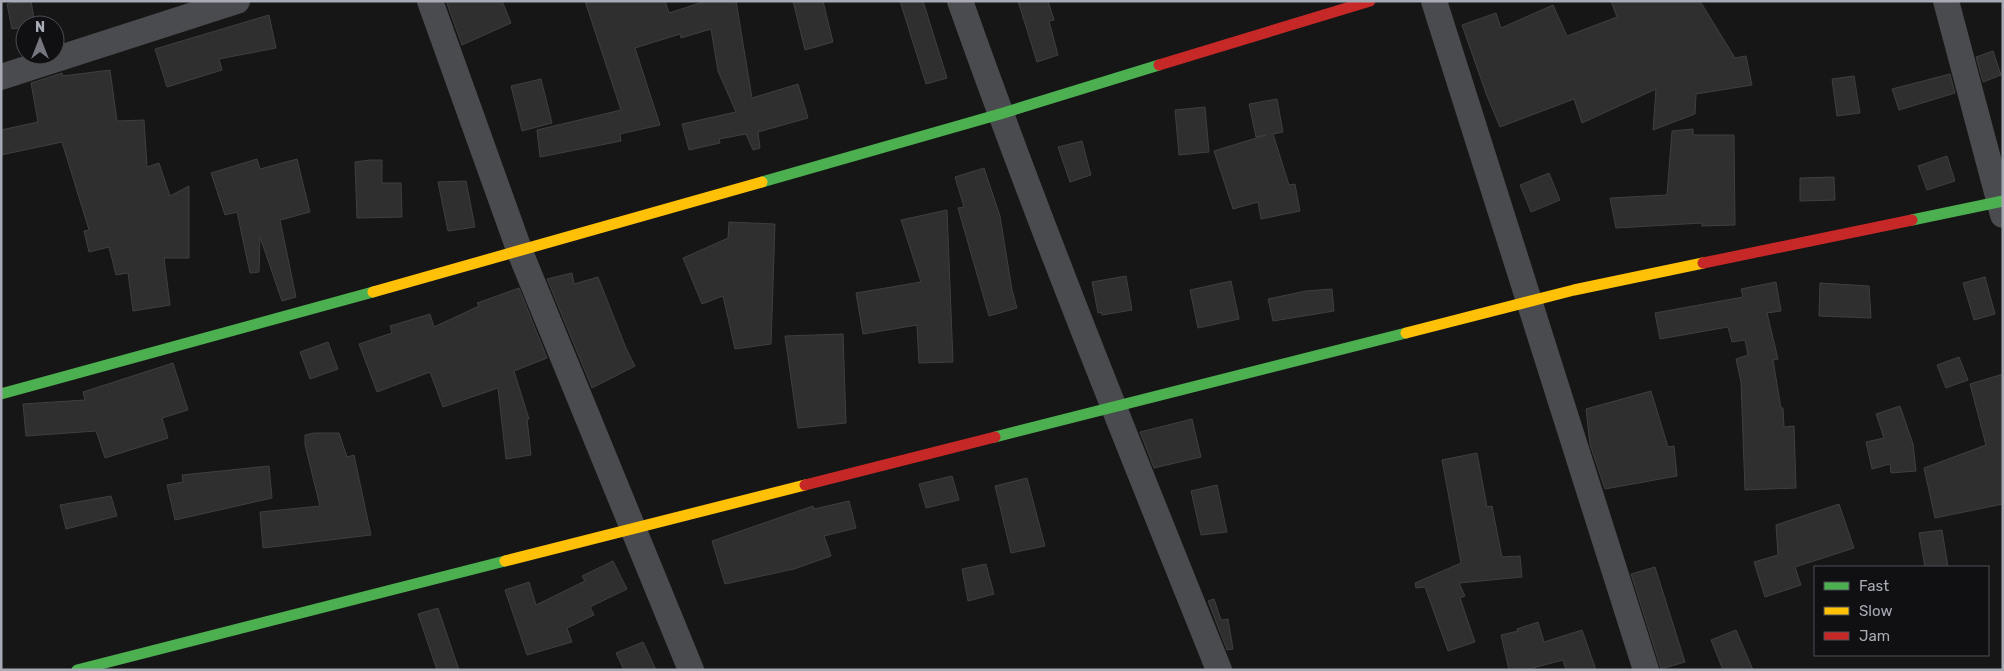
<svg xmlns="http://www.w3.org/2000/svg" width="2004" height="671" viewBox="0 0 2004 671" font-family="Rubik,sans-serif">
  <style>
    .building { fill: #2f2f30; stroke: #3f3f42 }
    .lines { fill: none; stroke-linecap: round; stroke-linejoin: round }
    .street { stroke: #4a4b4e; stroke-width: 26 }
    .fast { stroke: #4caf50; stroke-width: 11 }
    .slow { stroke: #ffc107; stroke-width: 11 }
    .jam { stroke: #c62828; stroke-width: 11 }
  </style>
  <rect width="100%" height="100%" fill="#161616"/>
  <path class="building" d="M 23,1 L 31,1 L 35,25 L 25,25 L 25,27 L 12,29 L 7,4 Z
    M 446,1 L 502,1 L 511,23 L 462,45 Z
    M 585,1 L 665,1 L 669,13 L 706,1 L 736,1 L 752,98 L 798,84 L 808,118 L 758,132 L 760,148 L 753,150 L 746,134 L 719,139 L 720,143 L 689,150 L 682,124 L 736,112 L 718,71 L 711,29 L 681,38 L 680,34 L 635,48 L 660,125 L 620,134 L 621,141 L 540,157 L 537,130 L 621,110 Z
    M 793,1 L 823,1 L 833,42 L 805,50 Z
    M 900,1 L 923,1 L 947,78 L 926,84 Z
    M 1018,1 L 1048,1 L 1054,20 L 1049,21 L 1058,55 L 1037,62 Z
    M 1611,1 L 1700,1 L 1735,58 L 1746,56 L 1752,85 L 1696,94 L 1695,114 L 1653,130 L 1656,89 L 1582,123 L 1574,99 L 1500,127 L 1487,96 L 1462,25 L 1496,13 L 1501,28 L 1553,5 L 1567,36 L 1617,17 Z
    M 269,15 L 276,48 L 219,59 L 222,70 L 167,87 L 155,49 Z
    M 1993,51 L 2001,75 L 1983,82 L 1976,57 Z
    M 110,70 L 117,121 L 144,120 L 147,167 L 159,163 L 170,196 L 189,186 L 189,258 L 164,258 L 170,305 L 133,311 L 128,273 L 116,275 L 109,247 L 89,252 L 84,231 L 89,230 L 62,142 L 1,155 L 1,130 L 38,122 L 31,83 L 62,73 L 63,76 Z
    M 1950,74 L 1955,93 L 1899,110 L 1892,89 Z
    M 1854,76 L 1860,113 L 1837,116 L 1832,79 Z
    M 541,79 L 552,123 L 522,131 L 511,86 Z
    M 1277,99 L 1283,132 L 1273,134 L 1289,185 L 1295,184 L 1300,211 L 1261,219 L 1258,202 L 1233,209 L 1214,151 L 1266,135 L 1256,137 L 1249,104 Z
    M 1205,107 L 1209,152 L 1179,155 L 1175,110 Z
    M 1693,129 L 1693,135 L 1734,135 L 1735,225 L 1702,226 L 1702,223 L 1616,228 L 1610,198 L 1667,195 L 1672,131 Z
    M 1082,141 L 1091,175 L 1070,182 L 1058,147 Z
    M 1947,156 L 1955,181 L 1927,190 L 1918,166 Z
    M 257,159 L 260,169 L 297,159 L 310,212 L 280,220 L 296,297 L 282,301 L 260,237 L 259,272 L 250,273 L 237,212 L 225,215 L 211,173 Z
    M 370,160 L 382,160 L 382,183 L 401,183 L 402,217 L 357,218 L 355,162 Z
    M 984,168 L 1000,216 L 1012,290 L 1017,308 L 989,316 L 958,208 L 964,207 L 955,177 Z
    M 1549,173 L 1560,200 L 1531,212 L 1520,185 Z
    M 1834,177 L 1835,200 L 1800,201 L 1800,178 Z
    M 466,181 L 475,227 L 448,231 L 438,182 Z
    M 947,210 L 953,362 L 919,363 L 917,325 L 863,334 L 856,293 L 921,282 L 901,220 Z
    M 729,222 L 775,224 L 771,344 L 735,349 L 723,296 L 702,304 L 683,258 L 728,238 Z
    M 572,273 L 574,284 L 598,277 L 626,348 L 635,366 L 592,388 L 547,279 Z
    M 1126,276 L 1132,310 L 1102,315 L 1101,312 L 1098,313 L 1092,282 Z
    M 1985,277 L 1995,314 L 1974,320 L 1963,283 Z
    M 1231,281 L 1239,319 L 1198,328 L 1190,290 Z
    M 1776,282 L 1781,311 L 1767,313 L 1778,359 L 1773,360 L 1781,408 L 1783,408 L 1784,427 L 1794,426 L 1796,488 L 1745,490 L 1741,382 L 1736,359 L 1748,355 L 1745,340 L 1732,342 L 1728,327 L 1660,339 L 1655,313 L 1743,297 L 1741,289 Z
    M 1820,283 L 1869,286 L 1871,318 L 1819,316 Z
    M 519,288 L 547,358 L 514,371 L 529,419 L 527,419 L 531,455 L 506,459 L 498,388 L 443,407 L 430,372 L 377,392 L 359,344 L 392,333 L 390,326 L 430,314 L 434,327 L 479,306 L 477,303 Z
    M 1332,289 L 1334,311 L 1273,321 L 1268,299 L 1306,291 Z
    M 843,334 L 846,423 L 798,428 L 785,336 Z
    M 328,342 L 338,369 L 310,379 L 300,352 Z
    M 1959,357 L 1968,380 L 1946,388 L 1937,365 Z
    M 173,363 L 188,410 L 162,418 L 168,438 L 105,458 L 96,431 L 26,436 L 23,404 L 85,400 L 83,392 Z
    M 2003,374 L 2003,504 L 1935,518 L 1924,468 L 1986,445 L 1970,384 Z
    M 1651,391 L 1668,447 L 1674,446 L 1677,476 L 1605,489 L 1590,445 L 1586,409 Z
    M 1900,406 L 1913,444 L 1916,471 L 1891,473 L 1890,464 L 1872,469 L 1866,442 L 1884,438 L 1876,414 Z
    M 1192,419 L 1201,457 L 1154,468 L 1140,432 Z
    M 314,433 L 339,433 L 347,457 L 354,455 L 371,535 L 263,548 L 260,512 L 320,506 L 305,445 L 305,435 Z
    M 1477,453 L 1487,507 L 1492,506 L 1502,557 L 1520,556 L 1522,577 L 1459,583 L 1465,596 L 1460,598 L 1475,642 L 1448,651 L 1425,587 L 1416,588 L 1415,583 L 1461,563 L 1442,460 Z
    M 269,466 L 272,498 L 175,520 L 167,485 L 183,482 L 182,475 Z
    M 952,476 L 959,500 L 926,508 L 919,484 Z
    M 1027,478 L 1045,546 L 1011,553 L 995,486 Z
    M 1217,485 L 1227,532 L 1201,535 L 1191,491 Z
    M 111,496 L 117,516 L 66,529 L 60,505 Z
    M 849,501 L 856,528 L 824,536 L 831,556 L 794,569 L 725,584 L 712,541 L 813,506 L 814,509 Z
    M 1839,504 L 1854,548 L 1795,567 L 1801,585 L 1765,597 L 1754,562 L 1778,555 L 1776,525 Z
    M 1942,530 L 1948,567 L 1925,567 L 1919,533 Z
    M 613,561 L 627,589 L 590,607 L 594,615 L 567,628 L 572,642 L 527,655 L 505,590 L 529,582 L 536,605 L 585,581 L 582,576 Z
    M 986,564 L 994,594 L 968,601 L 962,569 Z
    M 1655,567 L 1685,662 L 1661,669 L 1631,574 Z
    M 1214,599 L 1221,620 L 1228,619 L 1233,649 L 1227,650 L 1208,601 Z
    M 438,608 L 459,670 L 437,670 L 418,614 Z
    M 1538,622 L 1544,642 L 1582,630 L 1596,670 L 1566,670 L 1563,660 L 1525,670 L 1509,670 L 1501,635 L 1518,631 L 1517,629 Z
    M 1736,630 L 1753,670 L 1723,670 L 1711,640 Z
    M 643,642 L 656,670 L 624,670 L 616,653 Z"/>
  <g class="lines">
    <path class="street" d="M 430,1 L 520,252 L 691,670
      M 960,1 C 1040,227 1130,448 1219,670
      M 1434,1 L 1646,670
      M 1946,1 L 2003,215
      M 1,77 L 237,1"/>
    <path class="fast" d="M 762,182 L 1000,114 L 1159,65
      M 1912,220 L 2003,201
      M 1,394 L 373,292
      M 995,437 L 1406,333
      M 77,670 L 505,561"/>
    <path class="slow" d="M 373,292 L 762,182
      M 1406,333 L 1574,290 L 1703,263
      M 505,561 L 805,485"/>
    <path class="jam" d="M 1159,65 L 1370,1
      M 1703,263 L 1912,220
      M 805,485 L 995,437"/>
  </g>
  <rect width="2004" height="671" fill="none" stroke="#a8aab6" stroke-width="5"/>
  <rect x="1814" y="566" width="175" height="90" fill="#101012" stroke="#4d4e54"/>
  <rect x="1824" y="582" width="25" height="8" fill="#4caf50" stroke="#4d4e54"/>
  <text x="1859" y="591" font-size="15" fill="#a8aab6">Fast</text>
  <rect x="1824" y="607" width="25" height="8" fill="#ffc107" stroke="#4d4e54"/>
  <text x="1859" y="616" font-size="15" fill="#a8aab6">Slow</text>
  <rect x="1824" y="632" width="25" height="8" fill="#c62828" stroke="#4d4e54"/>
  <text x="1859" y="641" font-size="15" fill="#a8aab6">Jam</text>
  <g transform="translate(40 40)"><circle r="24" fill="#101012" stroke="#4d4e54"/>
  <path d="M0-4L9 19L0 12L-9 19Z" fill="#75767e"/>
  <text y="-8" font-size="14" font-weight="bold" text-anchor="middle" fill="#a8aab6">N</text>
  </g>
</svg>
